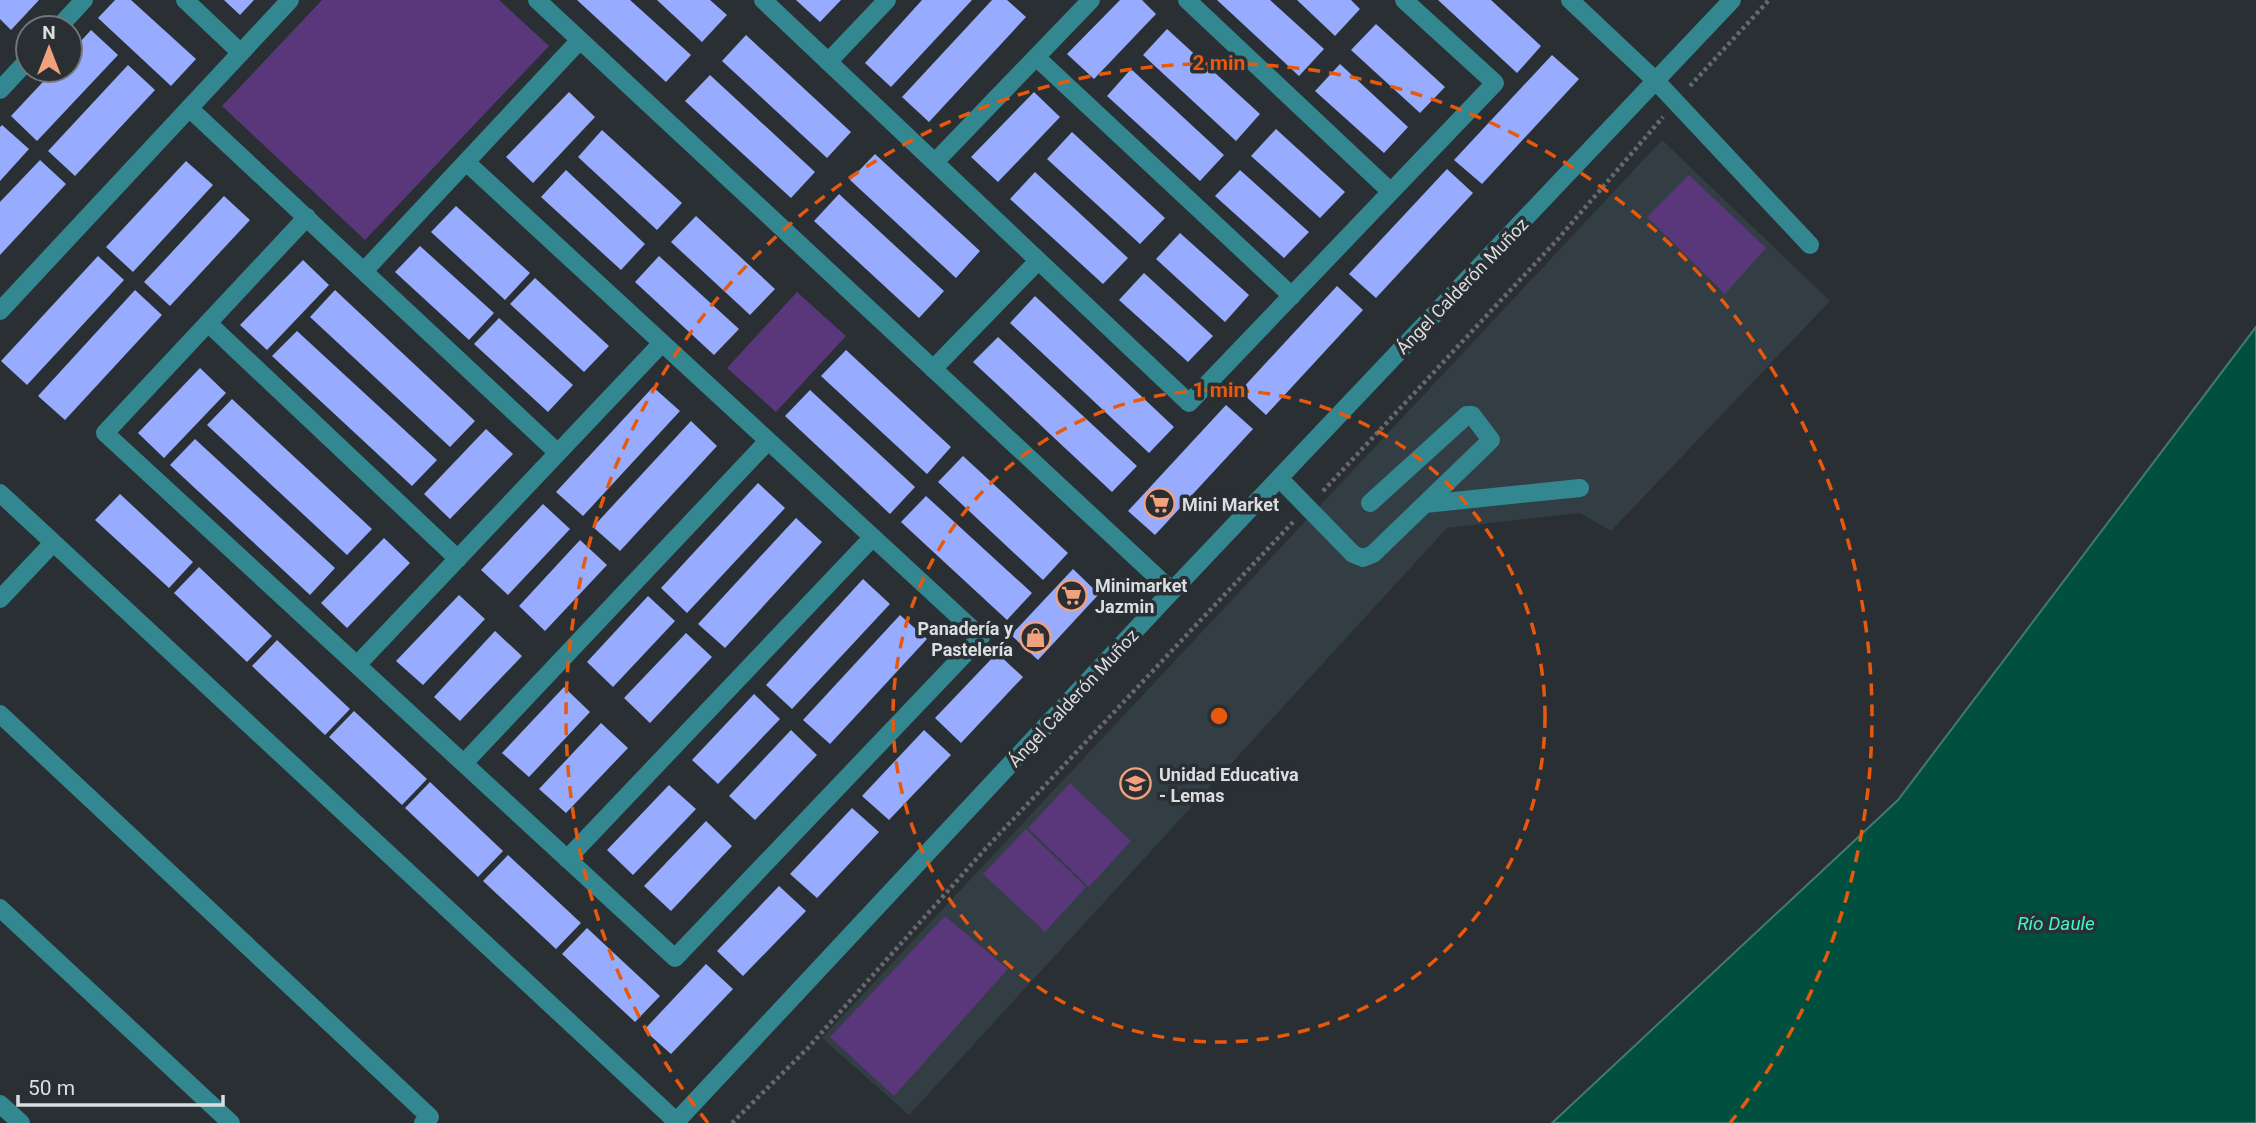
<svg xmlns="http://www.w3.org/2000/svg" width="2256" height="1123" viewBox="0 0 2256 1123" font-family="Roboto,sans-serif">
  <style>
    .built { fill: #333d44 }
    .green { fill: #59377a }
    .water { fill: #004f3f; stroke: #427a70; stroke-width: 2 }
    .building { fill: #98acff }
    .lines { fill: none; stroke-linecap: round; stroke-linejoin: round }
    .path { stroke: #666a6e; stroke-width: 4.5; stroke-dasharray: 3.5 3.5; stroke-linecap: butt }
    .minor { stroke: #328791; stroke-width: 18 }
    .ring { fill: none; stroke: #e8590c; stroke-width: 3.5; stroke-dasharray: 12 9 }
    .labels { text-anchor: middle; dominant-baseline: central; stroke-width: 7; stroke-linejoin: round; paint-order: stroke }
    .street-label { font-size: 18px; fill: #dbdee1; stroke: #2a2f33 }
    .poi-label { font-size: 18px; font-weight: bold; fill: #dbdee1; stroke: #2a2f33; text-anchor: start }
    .water-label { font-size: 19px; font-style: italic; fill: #42f4cc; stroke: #2a2f33 }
    .centre { fill: #e8590c; stroke: #2a2f33; stroke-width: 3.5 }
    .ring-label { font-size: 21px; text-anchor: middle; font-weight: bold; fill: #e8590c; stroke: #2a2f33; stroke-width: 7; stroke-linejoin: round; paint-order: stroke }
  </style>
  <rect width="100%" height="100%" fill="#2a2f33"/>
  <path class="built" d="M 1662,140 L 1830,301 L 1611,531 L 1580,513 L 1447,528 L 909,1115 L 822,1038 Z"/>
  <path class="green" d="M 322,0 L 499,0 L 549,46 L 365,240 L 222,106 Z
    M 1689,175 L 1766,248 L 1725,294 L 1647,217 Z
    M 797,292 L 846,336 L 776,412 L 727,368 Z
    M 1070,783 L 1131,841 L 1089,887 L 1028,828 Z
    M 1026,829 L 1086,887 L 1045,932 L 983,874 Z
    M 945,916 L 1008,969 L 894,1096 L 830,1037 Z"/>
  <path class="water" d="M 2256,327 L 2256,1123 L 1552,1123 L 1898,800 Z"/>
  <path class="building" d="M 0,0 L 39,0 L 11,30 L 0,19 Z
    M 115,0 L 131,0 L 196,59 L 171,86 L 98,18 Z
    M 224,0 L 254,0 L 240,15 Z
    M 577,0 L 630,0 L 691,55 L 666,82 Z
    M 657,0 L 710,0 L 727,15 L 702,42 Z
    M 796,0 L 841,0 L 820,22 Z
    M 922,0 L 972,0 L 891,87 L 865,63 Z
    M 992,0 L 1007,0 L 1026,17 L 929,122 L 902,97 Z
    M 1120,0 L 1142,0 L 1156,14 L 1094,79 L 1067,54 Z
    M 1217,0 L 1270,0 L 1324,49 L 1299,76 Z
    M 1297,0 L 1351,0 L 1360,9 L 1335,36 Z
    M 1438,0 L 1491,0 L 1541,46 L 1517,73 Z
    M 1376,24 L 1445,87 L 1420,113 L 1351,50 Z
    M 1167,29 L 1260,114 L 1236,141 L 1143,55 Z
    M 91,30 L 118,55 L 37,141 L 11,116 L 54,70 L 70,70 L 70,53 Z
    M 746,35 L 851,132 L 827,158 L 722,61 Z
    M 1552,55 L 1579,79 L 1482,184 L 1454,160 Z
    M 1340,64 L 1408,127 L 1384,153 L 1315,91 Z
    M 128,65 L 155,90 L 75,176 L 48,151 Z
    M 1131,69 L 1224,155 L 1200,181 L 1107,96 Z
    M 710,75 L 815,172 L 791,198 L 685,101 Z
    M 569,92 L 595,117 L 533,183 L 506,157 Z
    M 1034,92 L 1060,117 L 998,182 L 971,157 Z
    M 2,125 L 29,149 L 0,181 L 0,127 Z
    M 1276,129 L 1345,192 L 1320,218 L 1251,156 Z
    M 602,130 L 682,203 L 657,230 L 578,157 Z
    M 1072,132 L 1165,218 L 1140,244 L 1047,159 Z
    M 875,154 L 980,251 L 956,278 L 850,180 Z
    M 40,160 L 66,184 L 0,255 L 0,202 Z
    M 186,161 L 213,185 L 133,272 L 106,247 Z
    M 1447,169 L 1473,193 L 1376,298 L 1349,274 Z
    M 566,170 L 645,244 L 621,270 L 541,197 Z
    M 1240,170 L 1309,232 L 1284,258 L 1215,196 Z
    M 1035,172 L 1128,258 L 1103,284 L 1010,199 Z
    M 839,194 L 944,291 L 919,318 L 814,221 Z
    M 224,196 L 250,220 L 170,306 L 144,282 Z
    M 456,206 L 530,273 L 505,300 L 431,232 Z
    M 696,216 L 775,289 L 750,315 L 671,242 Z
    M 1180,233 L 1249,295 L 1225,322 L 1156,259 Z
    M 420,246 L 494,313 L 469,340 L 395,272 Z
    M 98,256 L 124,280 L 27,385 L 1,361 Z
    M 659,256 L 739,329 L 714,355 L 635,282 Z
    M 303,260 L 329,285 L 267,350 L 240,325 Z
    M 1144,273 L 1213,336 L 1188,362 L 1119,300 Z
    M 535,278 L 609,346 L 584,372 L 510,304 Z
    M 1337,286 L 1363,310 L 1266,415 L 1240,391 Z
    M 135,290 L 162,315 L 65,420 L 38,396 Z
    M 335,290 L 475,421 L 450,447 L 310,317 Z
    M 1035,296 L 1174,427 L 1149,453 L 1010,323 Z
    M 499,318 L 573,385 L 548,412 L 474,344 Z
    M 297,331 L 437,460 L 412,486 L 272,356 Z
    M 998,337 L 1137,466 L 1112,492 L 973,362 Z
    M 846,350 L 951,447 L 927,474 L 821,376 Z
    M 200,368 L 226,393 L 164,458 L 138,433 Z
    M 653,387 L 680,411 L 583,516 L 556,492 Z
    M 810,390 L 915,487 L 890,514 L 785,416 Z
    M 232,399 L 372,529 L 347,555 L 207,425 Z
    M 1226,405 L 1253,429 L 1155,535 L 1128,511 Z
    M 691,421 L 717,446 L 620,551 L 593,527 Z
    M 486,429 L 513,454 L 450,519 L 424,494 Z
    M 195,439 L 335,568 L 310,595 L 170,465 Z
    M 963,456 L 1068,553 L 1043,580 L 938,482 Z
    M 758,483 L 785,508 L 687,613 L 661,588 Z
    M 120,494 L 193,562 L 169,588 L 95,520 Z
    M 926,496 L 1032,593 L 1007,620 L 901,522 Z
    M 543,504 L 570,529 L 508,595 L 481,570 Z
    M 796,518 L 822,542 L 725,648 L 698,624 Z
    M 384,538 L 410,563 L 347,628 L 321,603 Z
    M 580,540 L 607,565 L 545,631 L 519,606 Z
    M 199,567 L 272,636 L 247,662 L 174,593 Z
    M 1073,569 L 1099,594 L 1038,660 L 1011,635 Z
    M 863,579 L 890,604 L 792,709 L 766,685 Z
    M 459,595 L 485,619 L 423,685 L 396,661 Z
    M 648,596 L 675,621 L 613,687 L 587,662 Z
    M 900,615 L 927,639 L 830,744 L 803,720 Z
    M 495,631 L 522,656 L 460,721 L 434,697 Z
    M 686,633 L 712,657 L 650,723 L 624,698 Z
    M 277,640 L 350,709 L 325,735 L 252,666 Z
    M 997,653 L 1023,677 L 961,743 L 935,718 Z
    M 564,687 L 590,712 L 529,777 L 502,753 Z
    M 754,694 L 780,719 L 718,784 L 692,760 Z
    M 354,711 L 427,779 L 402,805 L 329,737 Z
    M 601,723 L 628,748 L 566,813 L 539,789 Z
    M 791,730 L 817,755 L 755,820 L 729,796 Z
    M 924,730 L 951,755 L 889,820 L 862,796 Z
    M 430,782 L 503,851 L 478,877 L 405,808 Z
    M 669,785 L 696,809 L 633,875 L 607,850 Z
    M 852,808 L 879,832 L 817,898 L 790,874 Z
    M 706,821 L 732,846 L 671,911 L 644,886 Z
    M 508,855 L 581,923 L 556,949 L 483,881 Z
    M 779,886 L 806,911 L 743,976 L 717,951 Z
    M 587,928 L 660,996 L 635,1022 L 562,954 Z
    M 706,964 L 733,989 L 671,1054 L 644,1030 Z"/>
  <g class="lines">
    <path class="path" d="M 1690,86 L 1769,0
      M 1323,491 L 1558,239 L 1663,117
      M 732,1123 L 807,1049 L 987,847 L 1293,522"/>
    <path class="minor" d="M 185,0 L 241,53
      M 537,0 L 1172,591
      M 763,0 L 1189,403 L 1495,83 L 1404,0
      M 1187,0 L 1391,192
      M 1570,0 L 1656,81 L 1810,245
      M 58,28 L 84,0
      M 1036,57 L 1292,296
      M 828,62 L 887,0
      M 0,90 L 28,60
      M 189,108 L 558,453
      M 935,162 L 1091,0
      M 307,217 L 105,433 L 675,958 L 981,637 L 466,162
      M 364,271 L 580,40
      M 0,311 L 290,0
      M 208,323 L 458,559
      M 933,369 L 1038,261
      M 1279,478 L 1353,554 L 1363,558 L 1373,554 L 1487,444 L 1491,440 L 1472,415 L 1467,415 L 1370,503
      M 0,493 L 677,1122
      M 1425,504 L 1580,488
      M 0,599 L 53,543
      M 357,665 L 662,343
      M 0,714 L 430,1117 L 423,1123
      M 464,763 L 768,441
      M 567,859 L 873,537
      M 0,908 L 231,1123
      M 0,1104 L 21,1123
      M 675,1123 L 1172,591 L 1732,0"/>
  </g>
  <g class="ring">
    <circle cx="1219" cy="716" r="326"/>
    <path d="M708 1123A653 653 0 1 1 1730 1123"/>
  </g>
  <defs>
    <symbol id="supermarket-ring" viewBox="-11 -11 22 22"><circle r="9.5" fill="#2a2f33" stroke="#f2a17e" stroke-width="1.5"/><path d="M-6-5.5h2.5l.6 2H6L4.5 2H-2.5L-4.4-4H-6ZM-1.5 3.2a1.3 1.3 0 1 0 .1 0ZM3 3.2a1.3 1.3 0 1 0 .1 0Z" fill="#f2a17e"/></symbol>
    <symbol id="shop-ring" viewBox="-11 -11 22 22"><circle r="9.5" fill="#2a2f33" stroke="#f2a17e" stroke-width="1.5"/><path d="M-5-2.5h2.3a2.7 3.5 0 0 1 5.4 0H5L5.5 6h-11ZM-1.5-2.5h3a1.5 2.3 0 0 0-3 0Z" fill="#f2a17e"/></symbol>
    <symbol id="school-ring" viewBox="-11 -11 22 22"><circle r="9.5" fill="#2a2f33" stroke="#f2a17e" stroke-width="1.5"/><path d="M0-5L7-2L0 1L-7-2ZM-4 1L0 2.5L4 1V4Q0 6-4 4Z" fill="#f2a17e"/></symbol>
  </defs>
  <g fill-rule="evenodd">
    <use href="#supermarket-ring" x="1142" y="486" width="35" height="35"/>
    <use href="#supermarket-ring" x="1054" y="578" width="35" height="35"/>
    <use href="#shop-ring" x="1018" y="620" width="35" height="35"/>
    <use href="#school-ring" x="1118" y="766" width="35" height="35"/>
  </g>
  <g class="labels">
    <g class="street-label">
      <text transform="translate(1462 286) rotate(-46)">Ángel Calderón Muñoz</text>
      <text transform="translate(1073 698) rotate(-47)">Ángel Calderón Muñoz</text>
    </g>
    <g class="poi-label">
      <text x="1182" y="504">Mini Market</text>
      <text x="1095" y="585">Minimarket<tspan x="1095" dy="21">Jazmin</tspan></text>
      <text x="1013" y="628" text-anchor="end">Panadería y<tspan x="1013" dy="21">Pastelería</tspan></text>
      <text x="1159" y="774">Unidad Educativa<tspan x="1159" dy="21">- Lemas</tspan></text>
    </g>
    <g class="water-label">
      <text x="2056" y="923">Río Daule</text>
    </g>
  </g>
  <circle cx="1219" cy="716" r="10" class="centre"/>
  <g class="ring-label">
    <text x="1219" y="70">2 min</text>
    <text x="1219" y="397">1 min</text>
  </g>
  <g transform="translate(49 49)"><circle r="33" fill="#2a2f33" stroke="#717579" stroke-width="2"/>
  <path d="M0-5L12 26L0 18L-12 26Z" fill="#f2a17e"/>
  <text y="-10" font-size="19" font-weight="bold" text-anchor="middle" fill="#dbdee1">N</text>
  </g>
  <path d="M18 1095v10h205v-10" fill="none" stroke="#dbdee1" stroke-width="3.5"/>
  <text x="28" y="1095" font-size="21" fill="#dbdee1" stroke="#2a2f33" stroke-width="5" paint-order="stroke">50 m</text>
</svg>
